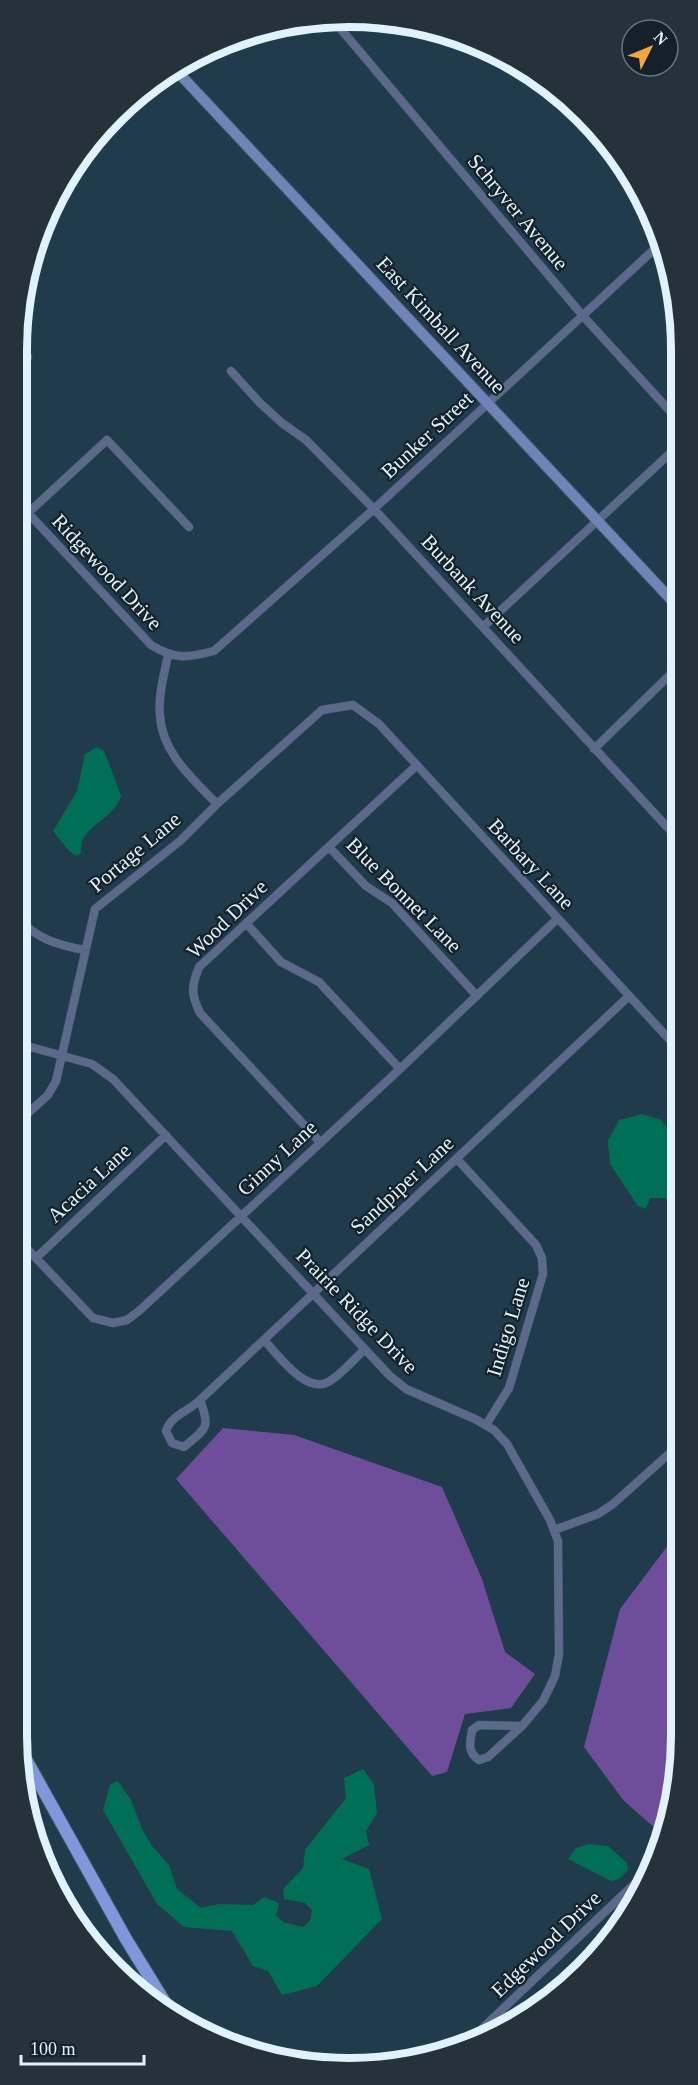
<svg xmlns="http://www.w3.org/2000/svg" width="698" height="2085" viewBox="0 0 698 2085" font-family="'Times New Roman',serif">
  <style>
    .forest { fill: #6e4e9a }
    .water { fill: #016f55 }
    .lines { fill: none; stroke-linecap: round; stroke-linejoin: round }
    .street-casing { stroke: #3f5867; stroke-width: 9 }
    .secondary-casing { stroke: #3f5867; stroke-width: 12 }
    .primary-casing { stroke: #3f5867; stroke-width: 14 }
    .street { stroke: #5c698a; stroke-width: 8 }
    .secondary { stroke: #7084b8; stroke-width: 10 }
    .primary { stroke: #8098db; stroke-width: 12 }
    .labels { text-anchor: middle; dominant-baseline: central; stroke-width: 4.5; stroke-linejoin: round; paint-order: stroke }
    .street-label { font-size: 21px; fill: #e2f2fc; stroke: #152128 }
    .rim { fill: none; stroke: #e2f2fc; stroke-width: 8 }
  </style>
  <rect width="100%" height="100%" fill="#203b4b"/>
  <path class="forest" d="M 223,1428 L 294,1435 L 442,1487 L 482,1579 L 505,1652 L 535,1674 L 511,1708 L 465,1714 L 447,1772 L 432,1776 L 176,1479 Z
    M 672,1540 L 681,1545 L 681,1736 L 670,1822 L 663,1835 L 624,1801 L 584,1747 L 620,1609 Z"/>
  <path class="water" d="M 97,747 L 104,751 L 121,795 C 116,816 91,823 83,839 C 81,843 81,849 81,853 L 77,856 L 69,851 L 53,831 L 77,791 L 85,754 Z
    M 642,1114 L 661,1120 L 675,1137 L 680,1147 L 680,1196 L 670,1201 L 664,1198 L 650,1198 L 646,1209 L 638,1206 L 610,1164 L 608,1141 L 619,1120 Z
    M 363,1769 L 374,1784 L 377,1813 L 366,1831 L 369,1845 L 342,1859 L 369,1869 L 382,1919 L 317,1986 L 282,1995 L 268,1971 L 253,1966 L 232,1931 L 184,1927 L 157,1904 L 103,1810 L 110,1785 L 118,1781 L 131,1800 L 142,1829 L 152,1846 L 169,1865 L 177,1889 L 201,1908 L 219,1904 L 253,1905 L 264,1897 L 279,1903 L 276,1915 L 283,1922 L 303,1927 L 310,1921 L 312,1910 L 305,1903 L 284,1899 L 283,1889 L 303,1868 L 305,1850 L 346,1798 L 344,1778 Z
    M 589,1844 L 608,1846 L 627,1863 L 628,1870 L 619,1879 L 611,1881 L 568,1859 L 576,1848 Z"/>
  <g class="lines">
    <defs>
      <path id="street" d="M 334,21 L 583,316 L 679,421
        M 339,27 L 360,23
        M 17,345 L 28,357
        M 231,371 L 260,403 L 282,423 L 306,440 L 374,509 L 680,841
        M 16,500 L 151,645 C 176,660 187,658 214,651 L 374,509 L 662,242
        M 28,513 L 107,440 L 189,527
        M 484,626 L 679,445
        M 168,655 C 164,675 158,695 160,716 C 162,753 193,779 217,804
        M 594,749 L 679,666
        M 329,847 L 366,886 L 392,903 L 477,996
        M 16,917 C 38,939 54,944 84,950
        M 246,923 L 281,962 L 319,982 L 400,1069
        M 16,1043 L 92,1064 L 113,1079 L 389,1375 L 406,1389 L 475,1419 L 494,1430 L 507,1444 L 550,1520 L 558,1541 L 559,1654 L 555,1676 L 543,1701 L 522,1726 L 488,1757 L 479,1760 C 467,1752 470,1743 472,1730 L 479,1725 L 522,1726
        M 16,1124 L 48,1095 L 56,1081 L 95,909 L 180,841 L 217,804 L 322,710 L 353,705 L 379,724 L 680,1051
        M 320,1142 L 200,1013 C 191,994 191,987 199,967 L 416,766
        M 457,1159 L 536,1245 L 542,1258 L 543,1274 L 509,1388 L 486,1425
        M 16,1237 L 93,1318 L 113,1323 L 127,1320 L 139,1311 L 400,1069 L 557,919
        M 36,1258 L 166,1135
        M 264,1340 C 278,1355 307,1396 330,1381 C 343,1373 354,1359 365,1349
        M 200,1400 C 211,1429 206,1428 184,1447 L 172,1443 L 166,1431 C 171,1415 189,1411 200,1400 L 629,996
        M 554,1530 L 598,1514 L 613,1504 L 681,1443
        M 468,2042 L 648,1871"/>
      <path id="secondary" d="M 174,68 L 679,608"/>
      <path id="primary" d="M 18,1745 L 126,1939 L 169,2009"/>
    </defs>
    <use href="#street" class="street-casing"/>
    <use href="#secondary" class="secondary-casing"/>
    <use href="#primary" class="primary-casing"/>
    <use href="#street" class="street"/>
    <use href="#secondary" class="secondary"/>
    <use href="#primary" class="primary"/>
  </g>
  <g class="labels">
    <g class="street-label">
      <text transform="translate(518 212) rotate(50)">Schryver Avenue</text>
      <text transform="translate(441 325) rotate(47)">East Kimball Avenue</text>
      <text transform="translate(427 435) rotate(-43)">Bunker Street</text>
      <text transform="translate(107 572) rotate(47)">Ridgewood Drive</text>
      <text transform="translate(473 589) rotate(47)">Burbank Avenue</text>
      <text transform="translate(135 852) rotate(-40)">Portage Lane</text>
      <text transform="translate(531 864) rotate(47)">Barbary Lane</text>
      <text transform="translate(404 895) rotate(45)">Blue Bonnet Lane</text>
      <text transform="translate(227 919) rotate(-44)">Wood Drive</text>
      <text transform="translate(277 1158) rotate(-43)">Ginny Lane</text>
      <text transform="translate(89 1183) rotate(-43)">Acacia Lane</text>
      <text transform="translate(402 1185) rotate(-43)">Sandpiper Lane</text>
      <text transform="translate(357 1311) rotate(46)">Prairie Ridge Drive</text>
      <text transform="translate(508 1327) rotate(-73)">Indigo Lane</text>
      <text transform="translate(546 1944) rotate(-44)">Edgewood Drive</text>
    </g>
  </g>
  <path d="M0 0H698V2085H0ZM349 27H349A322 322 0 0 1 671 349V1736A322 322 0 0 1 349 2058H349A322 322 0 0 1 27 1736V349A322 322 0 0 1 349 27Z" fill="#253239" fill-rule="evenodd"/>
  <path class="rim" d="M349 27H349A322 322 0 0 1 671 349V1736A322 322 0 0 1 349 2058H349A322 322 0 0 1 27 1736V349A322 322 0 0 1 349 27Z"/>
  <g transform="translate(650 48) rotate(47)"><circle r="28" fill="#152128" stroke="#67757d" stroke-width="1.5"/>
  <path d="M0-4.5L10 22L0 15L-10 22Z" fill="#f2a540"/>
  <text y="-9" font-size="16" font-weight="bold" text-anchor="middle" fill="#e2f2fc">N</text>
  </g>
  <path d="M21 2055v9h123v-9" fill="none" stroke="#e2f2fc" stroke-width="3"/>
  <text x="30" y="2055" font-size="18" fill="#e2f2fc" stroke="#152128" stroke-width="4.5" paint-order="stroke">100 m</text>
</svg>
